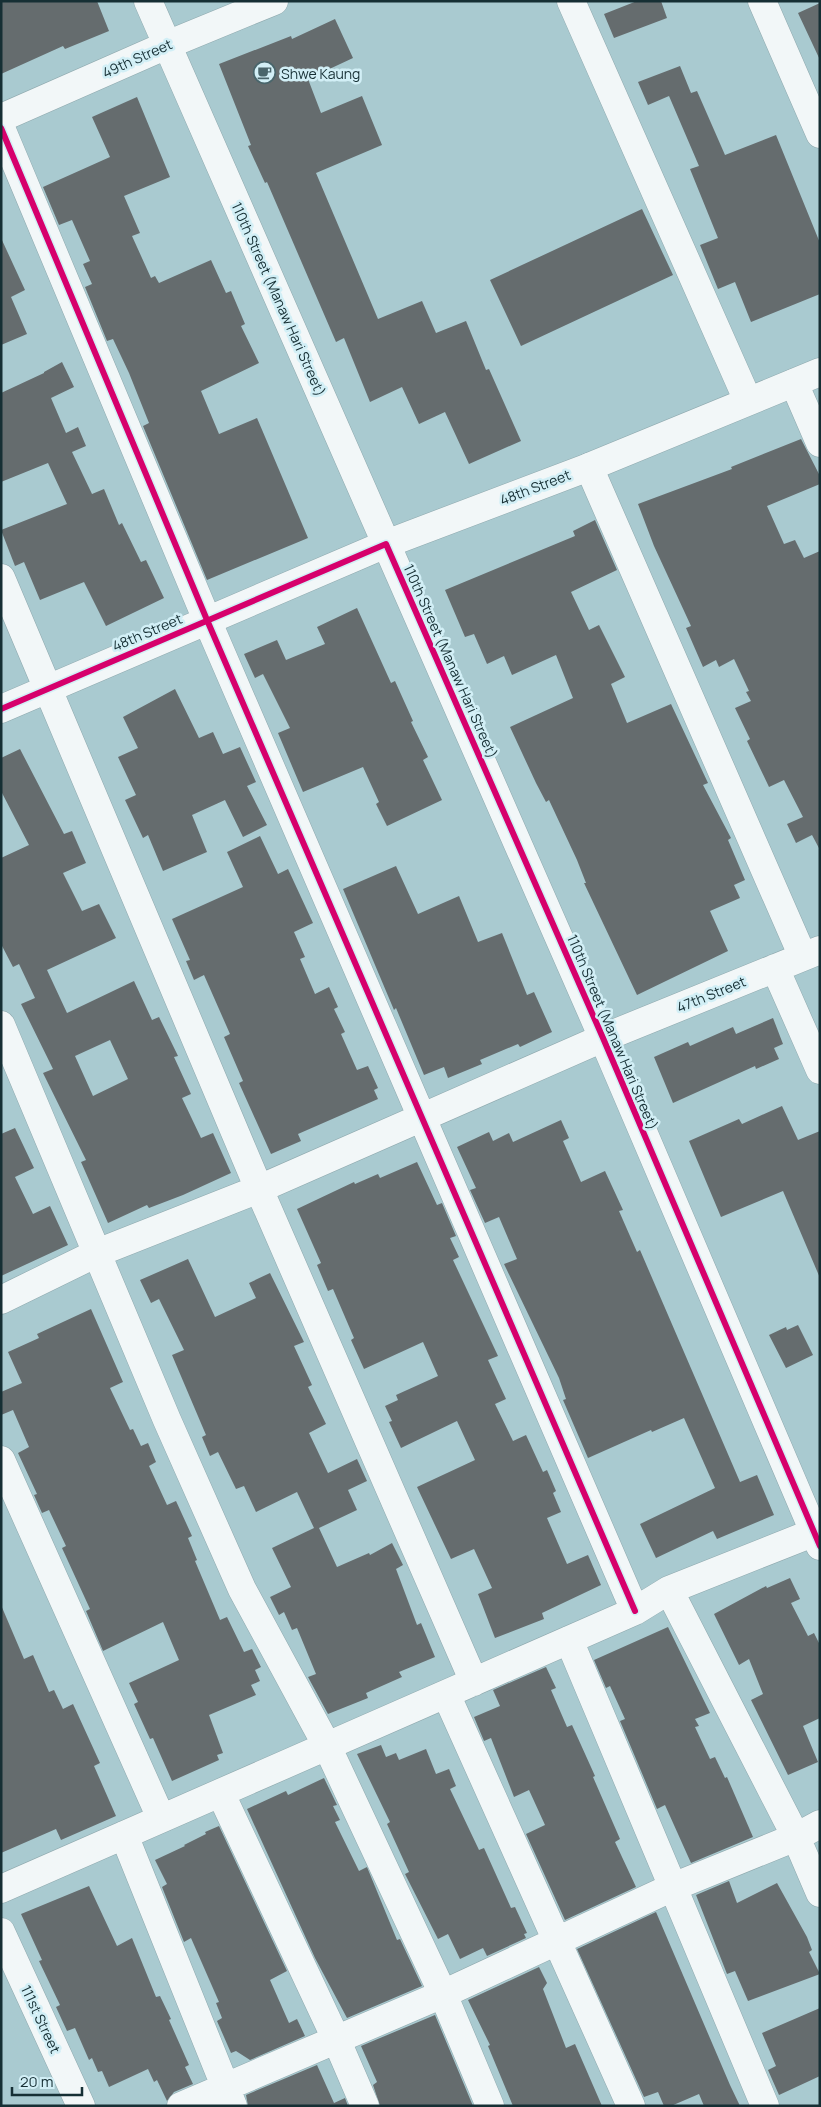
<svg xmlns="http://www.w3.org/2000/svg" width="821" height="2107" viewBox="0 0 821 2107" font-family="Manrope,sans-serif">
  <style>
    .building { fill: #656c6e; fill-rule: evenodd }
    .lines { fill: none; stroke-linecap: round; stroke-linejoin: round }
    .street-casing { stroke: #8ea8ad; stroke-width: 29 }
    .secondary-casing { stroke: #8ea8ad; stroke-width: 29 }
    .street { stroke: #f2f7f8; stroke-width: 28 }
    .secondary { stroke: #f2f7f8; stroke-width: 28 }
    .cycleway-casing { stroke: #d2eff6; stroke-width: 9 }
    .cycleway { stroke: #d6006c; stroke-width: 6 }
    .labels { text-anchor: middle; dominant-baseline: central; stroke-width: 5; stroke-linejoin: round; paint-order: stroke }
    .street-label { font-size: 14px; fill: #162f34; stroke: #d2eff6 }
    .poi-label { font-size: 14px; fill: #162f34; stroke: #d2eff6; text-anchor: start }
  </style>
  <rect width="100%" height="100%" fill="#a9cad0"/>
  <path class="building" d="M 1,1 L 97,1 L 109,31 L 65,49 L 63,46 L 1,74 Z
    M 637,1 L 661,1 L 667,18 L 614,38 L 604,14 Z
    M 820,3 L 820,60 L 798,13 Z
    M 335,19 L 353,58 L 308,79 L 321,113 L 362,96 L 382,145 L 316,173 L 378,319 L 422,301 L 436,333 L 466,321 L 486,370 L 489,369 L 521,441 L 469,464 L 445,412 L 419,424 L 402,387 L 370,402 L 344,338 L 336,342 L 267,182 L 265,183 L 248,146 L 251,145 L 219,64 L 291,36 L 292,39 Z
    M 680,66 L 691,93 L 697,91 L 725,155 L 776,135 L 820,243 L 820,294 L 751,322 L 735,282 L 718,289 L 700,245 L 718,238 L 690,169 L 699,166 L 669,96 L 648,105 L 638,82 Z
    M 137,97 L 170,177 L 124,196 L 140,233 L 132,236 L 151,278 L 155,276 L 159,283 L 211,260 L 226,293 L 231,291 L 245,324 L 241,326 L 259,363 L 201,391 L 219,434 L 257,418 L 308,538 L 207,580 L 143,426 L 149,423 L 129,373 L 113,339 L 107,341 L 85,287 L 92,284 L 83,264 L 90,261 L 72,220 L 59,225 L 43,187 L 110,157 L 92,117 Z
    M 642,209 L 673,275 L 521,346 L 490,280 Z
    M 1,238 L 25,290 L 11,297 L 27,334 L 1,345 Z
    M 62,362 L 74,387 L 51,398 L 66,433 L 78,427 L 86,446 L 72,452 L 92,494 L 104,489 L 119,525 L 122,523 L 141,562 L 146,560 L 164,598 L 106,626 L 84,582 L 40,600 L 24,562 L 15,566 L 1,530 L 67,504 L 48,463 L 1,482 L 1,393 L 44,373 L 44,372 Z
    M 801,439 L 820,476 L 820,484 L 767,506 L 784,544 L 795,540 L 804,558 L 820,551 L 820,850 L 812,835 L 796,843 L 787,824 L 803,817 L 784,780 L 769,787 L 747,741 L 750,739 L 735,708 L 751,701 L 746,692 L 749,691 L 734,659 L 719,667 L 716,660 L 703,667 L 686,628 L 691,626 L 654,546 L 638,504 L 732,469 L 731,467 Z
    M 595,520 L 617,570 L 571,592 L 589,630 L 599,625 L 625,677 L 611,684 L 627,723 L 671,704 L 708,783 L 703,785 L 731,838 L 728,840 L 745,880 L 734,885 L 740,898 L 710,911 L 728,951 L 637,995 L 584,883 L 586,883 L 577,860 L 549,800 L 546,802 L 536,783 L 510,727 L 573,698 L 556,655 L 512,675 L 504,656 L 487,664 L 474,634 L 465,637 L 445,590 L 575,536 L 573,531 Z
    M 357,608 L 391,683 L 395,681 L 413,721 L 411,722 L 428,757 L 423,760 L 442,800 L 387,826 L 376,804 L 379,802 L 363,767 L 303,792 L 278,733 L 290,728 L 263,674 L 255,678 L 244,654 L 277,640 L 286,660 L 325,644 L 317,627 Z
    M 175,689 L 199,738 L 213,732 L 223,754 L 240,747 L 256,782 L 247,786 L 267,825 L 243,837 L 225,800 L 192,815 L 207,852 L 163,871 L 148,835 L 143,838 L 125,800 L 136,795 L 118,757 L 138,748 L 123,717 Z
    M 20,749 L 64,834 L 72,831 L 86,863 L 63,873 L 82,911 L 99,904 L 116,938 L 47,970 L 67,1013 L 134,981 L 152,1020 L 159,1017 L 178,1056 L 174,1057 L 191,1094 L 182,1098 L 201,1138 L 213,1133 L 231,1173 L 183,1195 L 149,1208 L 147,1205 L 108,1223 L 81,1162 L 86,1160 L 43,1073 L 53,1069 L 21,1004 L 35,998 L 19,964 L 13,967 L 1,944 L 1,858 L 29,845 L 1,791 L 1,758 ZM 110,1040 L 128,1079 L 93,1096 L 75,1056 Z
    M 260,836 L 278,874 L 288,869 L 313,923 L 294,932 L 305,957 L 300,959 L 315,994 L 329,987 L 338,1007 L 334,1009 L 345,1032 L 341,1034 L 357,1070 L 368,1066 L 378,1088 L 374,1090 L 378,1099 L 298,1134 L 301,1141 L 271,1154 L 239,1083 L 243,1081 L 224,1037 L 230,1034 L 204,975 L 194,980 L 186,961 L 190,960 L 172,919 L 243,887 L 227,852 Z
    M 396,866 L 418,914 L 459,896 L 478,942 L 502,933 L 527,995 L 534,992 L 552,1032 L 520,1047 L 518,1044 L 480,1060 L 482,1064 L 448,1078 L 444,1067 L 424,1075 L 396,1008 L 394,1010 L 343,889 Z
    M 773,1018 L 783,1044 L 774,1048 L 779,1059 L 756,1069 L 755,1066 L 673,1103 L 654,1057 L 688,1042 L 690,1046 L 733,1027 L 736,1034 Z
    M 782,1106 L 798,1140 L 820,1131 L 820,1278 L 783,1191 L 721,1217 L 689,1141 L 739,1119 L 742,1124 Z
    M 561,1120 L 569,1138 L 563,1141 L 581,1182 L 605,1171 L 623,1210 L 619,1211 L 637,1252 L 640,1250 L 740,1482 L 757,1475 L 774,1515 L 717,1539 L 713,1531 L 656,1558 L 640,1524 L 715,1488 L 684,1418 L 652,1432 L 651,1430 L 588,1458 L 563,1400 L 566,1399 L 559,1378 L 504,1264 L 517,1259 L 499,1217 L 485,1223 L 470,1190 L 476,1188 L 457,1147 L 489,1132 L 493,1141 L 509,1133 L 513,1142 Z
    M 15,1128 L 34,1168 L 15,1177 L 33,1214 L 50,1206 L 68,1245 L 1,1276 L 1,1134 Z
    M 417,1162 L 437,1205 L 442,1203 L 456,1236 L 450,1238 L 459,1257 L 453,1260 L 498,1356 L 488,1360 L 506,1399 L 495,1404 L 513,1441 L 526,1435 L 543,1472 L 547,1470 L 556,1491 L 553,1493 L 561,1512 L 547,1518 L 567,1564 L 588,1555 L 601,1585 L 542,1613 L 544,1619 L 495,1638 L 478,1594 L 492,1588 L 474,1549 L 451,1559 L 417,1487 L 475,1460 L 457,1421 L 401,1448 L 389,1422 L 392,1421 L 385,1406 L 398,1400 L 396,1395 L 438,1376 L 423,1342 L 364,1369 L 351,1340 L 354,1338 L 333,1289 L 328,1291 L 317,1265 L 321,1263 L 297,1209 L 354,1182 L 355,1184 L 378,1174 L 380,1178 Z
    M 188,1259 L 215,1317 L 256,1298 L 249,1283 L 270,1273 L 304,1342 L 294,1346 L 312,1385 L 308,1387 L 326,1424 L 309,1433 L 328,1473 L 357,1459 L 367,1481 L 348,1490 L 357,1510 L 319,1528 L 337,1567 L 369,1553 L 370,1555 L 392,1543 L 403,1565 L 396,1569 L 417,1625 L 421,1623 L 435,1657 L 399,1672 L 402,1677 L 366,1693 L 368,1698 L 328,1714 L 308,1677 L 316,1674 L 297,1628 L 292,1630 L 284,1612 L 279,1615 L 270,1597 L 291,1587 L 272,1548 L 314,1528 L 297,1492 L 256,1512 L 244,1486 L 236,1489 L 218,1452 L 210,1456 L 202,1437 L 206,1435 L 172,1355 L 184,1350 L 159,1299 L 151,1303 L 140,1280 Z
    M 91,1309 L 123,1382 L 110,1388 L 130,1430 L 133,1429 L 141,1446 L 148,1443 L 156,1462 L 149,1466 L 167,1505 L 176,1501 L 192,1536 L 188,1538 L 197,1560 L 195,1561 L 220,1620 L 227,1617 L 244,1652 L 252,1649 L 261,1667 L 255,1670 L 260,1681 L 251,1685 L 256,1695 L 209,1715 L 223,1753 L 217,1755 L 219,1760 L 172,1781 L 153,1738 L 150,1739 L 134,1704 L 138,1702 L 129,1683 L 179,1660 L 163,1622 L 103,1651 L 86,1611 L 90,1609 L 62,1548 L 66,1546 L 49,1510 L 42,1513 L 34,1495 L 37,1494 L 18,1453 L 29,1447 L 13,1410 L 1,1415 L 1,1392 L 22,1383 L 8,1352 L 39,1338 L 37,1334 Z
    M 798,1325 L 813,1355 L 786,1368 L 769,1335 L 786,1327 L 787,1330 Z
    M 790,1578 L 800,1599 L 791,1603 L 808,1636 L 814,1633 L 820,1645 L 820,1718 L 803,1726 L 818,1762 L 788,1775 L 751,1700 L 763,1694 L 749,1659 L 739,1665 L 714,1614 L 766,1586 L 767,1588 Z
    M 1,1605 L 24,1659 L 33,1655 L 49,1692 L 54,1690 L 63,1709 L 73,1704 L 100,1763 L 94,1766 L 116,1816 L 61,1840 L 56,1829 L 1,1853 Z
    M 668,1627 L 710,1713 L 695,1719 L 699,1726 L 695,1727 L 710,1759 L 715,1757 L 725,1778 L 727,1777 L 753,1837 L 691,1863 L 665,1805 L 657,1809 L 620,1721 L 625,1719 L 610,1686 L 606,1688 L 594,1660 Z
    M 546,1667 L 556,1688 L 551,1690 L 567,1727 L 572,1725 L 595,1776 L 593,1777 L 620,1839 L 615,1842 L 636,1887 L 565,1920 L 526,1834 L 545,1825 L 529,1790 L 514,1797 L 491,1738 L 484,1741 L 474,1717 L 500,1706 L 493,1690 Z
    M 381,1745 L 386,1757 L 396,1753 L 399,1760 L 426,1749 L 436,1774 L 449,1769 L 456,1786 L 450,1789 L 479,1850 L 484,1848 L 511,1908 L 515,1907 L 527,1933 L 524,1934 L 526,1938 L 487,1956 L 483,1948 L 460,1959 L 448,1934 L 438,1939 L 405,1874 L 409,1872 L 387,1824 L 390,1822 L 357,1754 Z
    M 324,1778 L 337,1805 L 333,1806 L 340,1820 L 335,1822 L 359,1871 L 367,1867 L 397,1940 L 400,1939 L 422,1986 L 347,2018 L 315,1958 L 247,1809 L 286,1791 L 288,1795 Z
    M 219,1826 L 287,1971 L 270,1980 L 289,2023 L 297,2019 L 305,2036 L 250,2060 L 236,2051 L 231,2053 L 217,2021 L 222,2018 L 216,2003 L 219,2002 L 191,1938 L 184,1942 L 162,1887 L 167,1884 L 155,1860 L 185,1846 L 184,1845 L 206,1834 L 205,1832 Z
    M 729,1881 L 737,1903 L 777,1883 L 807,1937 L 812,1950 L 809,1952 L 820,1974 L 748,2001 L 735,1971 L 727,1974 L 696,1895 Z
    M 89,1886 L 117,1946 L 132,1938 L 156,1997 L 160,1996 L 171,2019 L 169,2020 L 189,2065 L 185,2067 L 193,2084 L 174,2092 L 167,2101 L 157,2080 L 154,2082 L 148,2069 L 109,2087 L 102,2071 L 98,2072 L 92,2058 L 89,2060 L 75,2028 L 67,2031 L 56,2007 L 60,2005 L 39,1961 L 42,1960 L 21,1914 Z
    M 656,1912 L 730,2085 L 740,2106 L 704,2106 L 699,2094 L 671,2106 L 664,2106 L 658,2092 L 644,2097 L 577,1949 Z
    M 539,1967 L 547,1983 L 543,1989 L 566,2048 L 575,2044 L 602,2106 L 513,2106 L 488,2046 L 490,2045 L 468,2000 Z
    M 820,2008 L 820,2076 L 779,2095 L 768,2070 L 776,2066 L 762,2033 Z
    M 435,2015 L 473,2106 L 380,2106 L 373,2085 L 377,2082 L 361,2046 Z
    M 317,2065 L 334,2103 L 345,2098 L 348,2106 L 248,2106 L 246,2095 Z"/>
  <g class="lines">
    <defs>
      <path id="street" d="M 571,1 L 748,401
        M 762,1 L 820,134
        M 167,45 L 274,1
        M 1,128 L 207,620 L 635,1611
        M 794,383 L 820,443
        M 589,467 L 803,957
        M 1,578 L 259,1189 L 474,1682
        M 1,709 L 386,544
        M 775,968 L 820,1070
        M 1,1025 L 167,1420 L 242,1589 L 327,1746 L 443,1994 L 490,2106
        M 1,1300 L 97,1253 L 259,1189 L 603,1038 L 820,950
        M 1,1460 L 161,1818
        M 669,1590 L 796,1837 L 820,1893
        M 569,1640 L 765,2106
        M 446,1694 L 631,2106
        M 221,1794 L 337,2041 L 365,2106
        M 124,1835 L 233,2106
        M 1,1889 L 635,1611 L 669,1590 L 820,1530
        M 1,1932 L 81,2106
        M 181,2106 L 443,1994 L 673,1887 L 796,1837 L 820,1824"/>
      <path id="secondary" d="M 148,1 L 603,1038 L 820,1546
        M 1,118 L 167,45
        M 386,544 L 589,467 L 820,372"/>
    </defs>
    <use href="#street" class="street-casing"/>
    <use href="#secondary" class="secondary-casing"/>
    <use href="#street" class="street"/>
    <use href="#secondary" class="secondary"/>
    <defs>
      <path id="cycleway" d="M 1,128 L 207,620 L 635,1611
        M 1,709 L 386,544 L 603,1038 L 820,1546"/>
    </defs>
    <use href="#cycleway" class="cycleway-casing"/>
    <use href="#cycleway" class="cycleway"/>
  </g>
  <defs>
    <symbol id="cafe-ring" viewBox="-11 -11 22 22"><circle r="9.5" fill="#d2eff6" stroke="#49656b" stroke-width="1.5"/><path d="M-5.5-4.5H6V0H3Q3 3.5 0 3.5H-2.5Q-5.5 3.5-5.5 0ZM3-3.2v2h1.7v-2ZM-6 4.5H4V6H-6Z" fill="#49656b"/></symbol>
  </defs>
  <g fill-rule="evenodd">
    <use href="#cafe-ring" x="252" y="60" width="25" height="25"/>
  </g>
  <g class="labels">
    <g class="street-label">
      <text transform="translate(137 58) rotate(-24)">49th Street</text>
      <text transform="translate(279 299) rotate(66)">110th Street (Manaw Hari Street)</text>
      <text transform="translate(535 487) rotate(-21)">48th Street</text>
      <text transform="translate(147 632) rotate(-23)">48th Street</text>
      <text transform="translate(451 661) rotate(66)">110th Street (Manaw Hari Street)</text>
      <text transform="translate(711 994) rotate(-22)">47th Street</text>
      <text transform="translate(613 1032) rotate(67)">110th Street (Manaw Hari Street)</text>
      <text transform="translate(41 2019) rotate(65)">111st Street</text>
    </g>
    <g class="poi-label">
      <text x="281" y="73">Shwe Kaung</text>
    </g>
  </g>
  <rect width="821" height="2107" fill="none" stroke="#162f34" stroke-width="5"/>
  <path d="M12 2087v8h70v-8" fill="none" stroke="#162f34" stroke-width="2.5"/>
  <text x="20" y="2087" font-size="15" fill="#162f34" stroke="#d2eff6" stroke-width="4" paint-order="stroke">20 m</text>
</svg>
